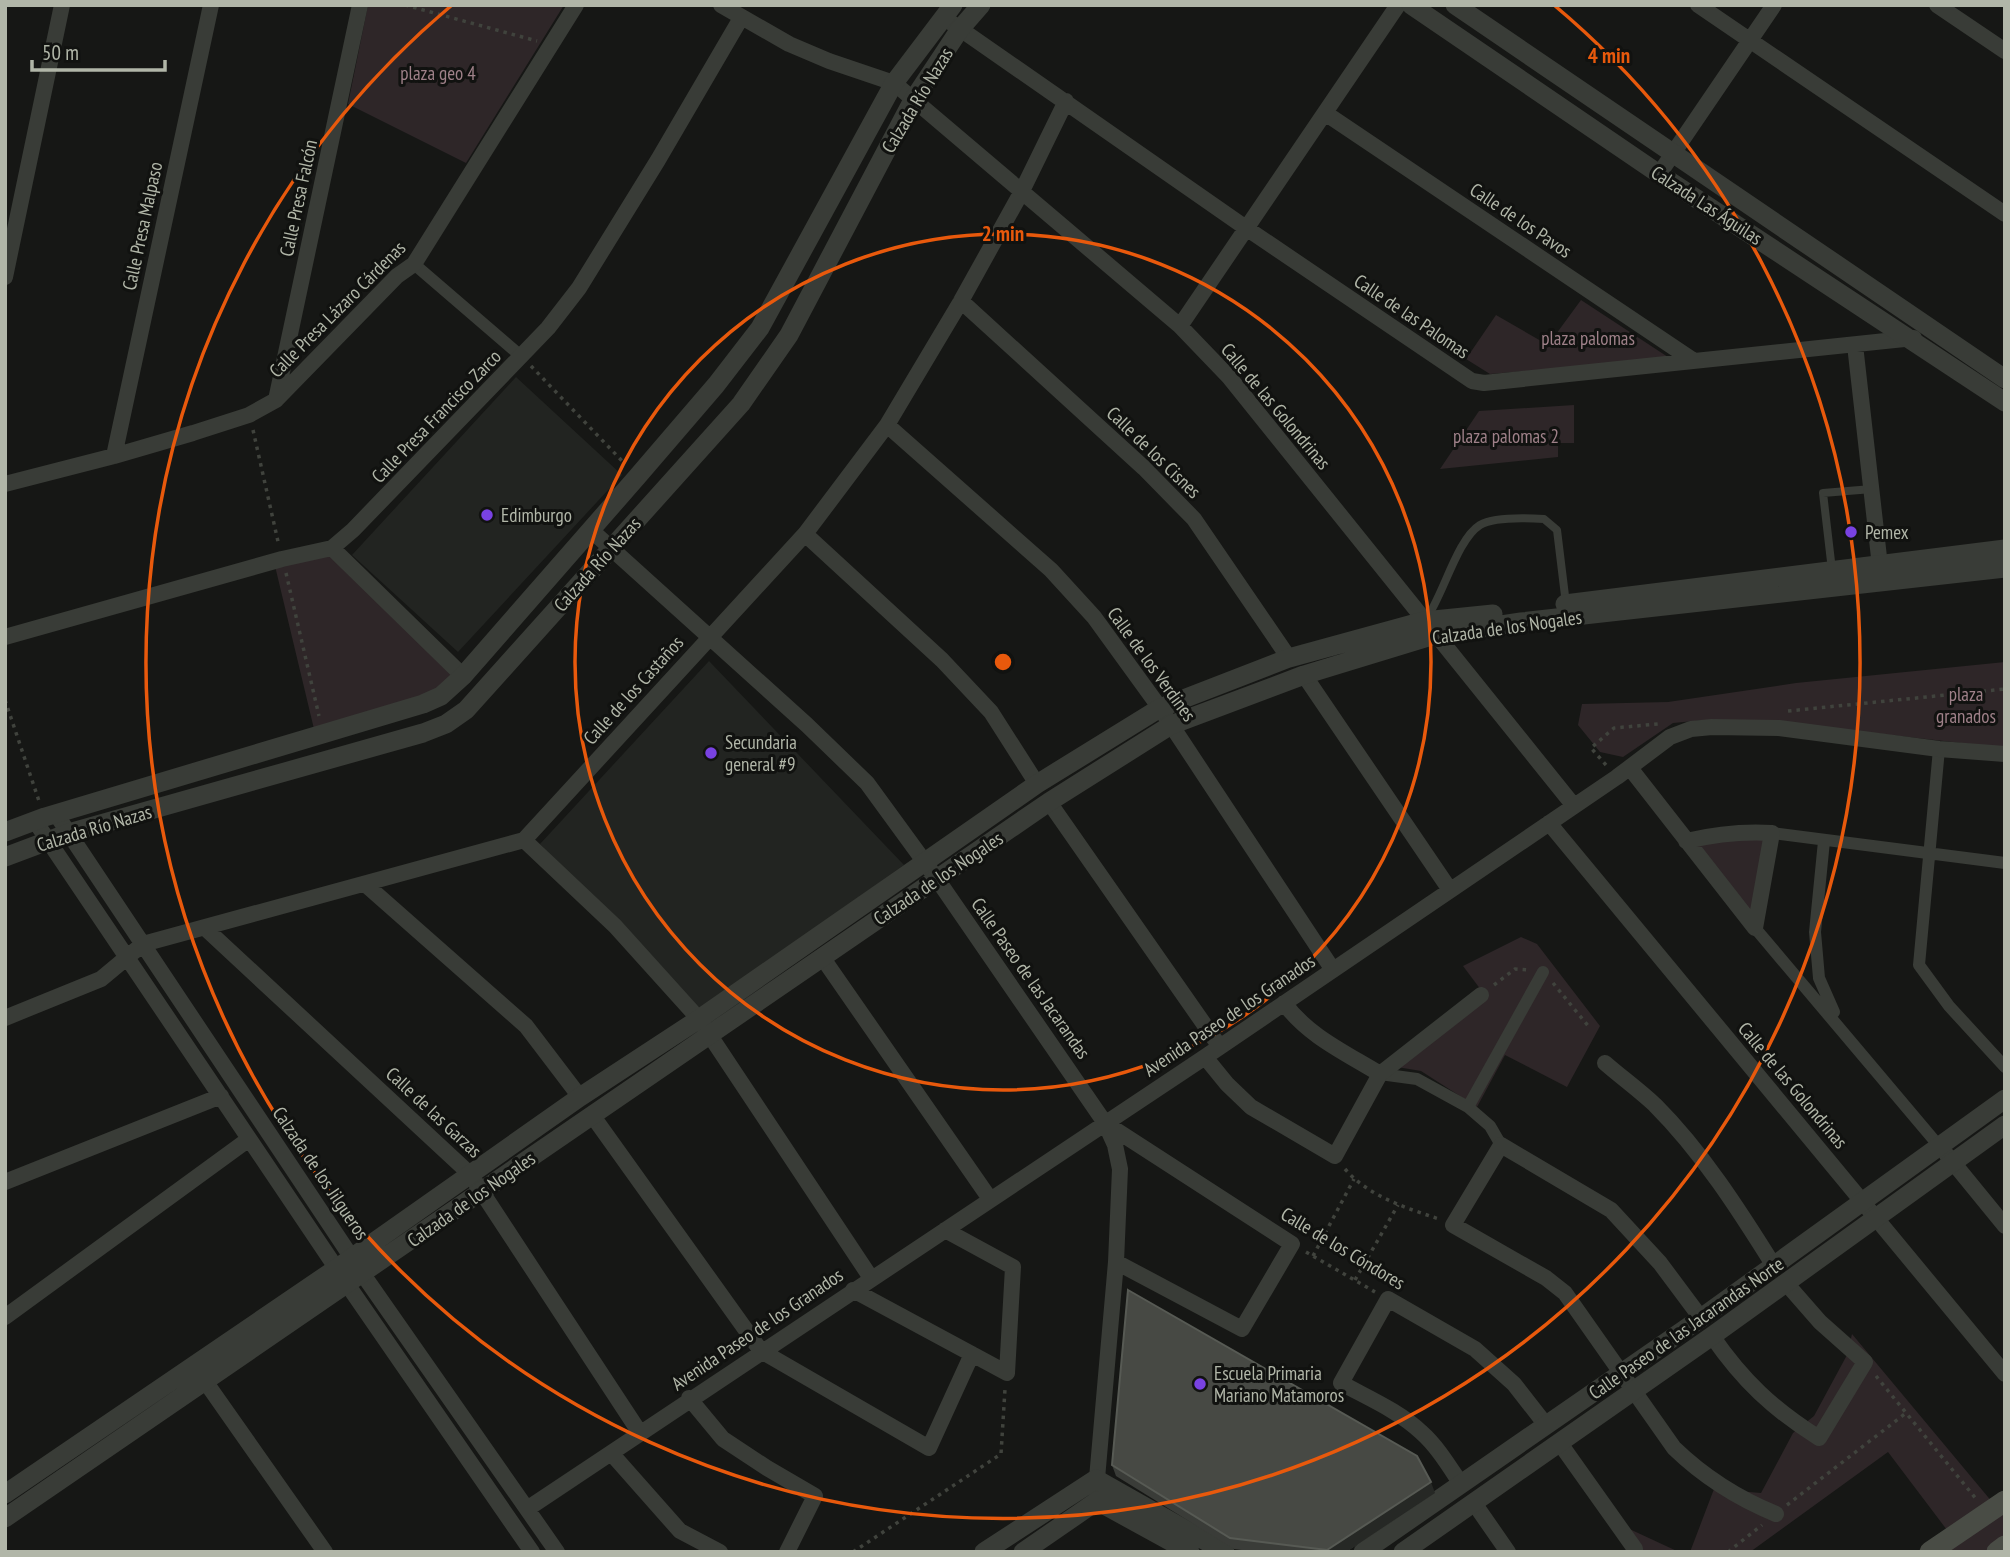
<svg xmlns="http://www.w3.org/2000/svg" width="2010" height="1557" viewBox="0 0 2010 1557" font-family="'PT Sans Narrow',sans-serif">
  <style>
    .built { fill: #222421 }
    .green { fill: #2e2628 }
    .lines { fill: none; stroke-linecap: round; stroke-linejoin: round }
    .path { stroke: #40433d; stroke-width: 3.5; stroke-dasharray: 3.5 5; stroke-linecap: butt }
    .service { stroke: #393c37; stroke-width: 8 }
    .pedestrian { stroke: #393c37; stroke-width: 12 }
    .minor { stroke: #393c37; stroke-width: 16 }
    .tertiary { stroke: #393c37; stroke-width: 19 }
    .secondary { stroke: #494c45; stroke-width: 21 }
    .wall { fill: #3a3c38 }
    .shaded-wall { fill: #262825 }
    .building { fill: #474944; stroke: #575a54; stroke-width: 2 }
    .ring { fill: none; stroke: #e8590c; stroke-width: 3.5 }
    .poi-dot { fill: #7942e2; stroke: #111210; stroke-width: 2.5 }
    .labels { text-anchor: middle; dominant-baseline: central; stroke-width: 6; stroke-linejoin: round; paint-order: stroke }
    .park-label { font-size: 19px; fill: #9f8189; stroke: #111210 }
    .street-label { font-size: 19px; fill: #b1b6a8; stroke: #111210 }
    .poi-label { font-size: 19px; fill: #b1b6a8; stroke: #111210; text-anchor: start }
    .centre { fill: #e8590c; stroke: #111210; stroke-width: 3.5 }
    .ring-label { font-size: 21px; text-anchor: middle; font-weight: bold; fill: #e8590c; stroke: #111210; stroke-width: 6; stroke-linejoin: round; paint-order: stroke }
  </style>
  <rect width="100%" height="100%" fill="#161715"/>
  <path class="built" d="M 516,377 L 622,475 L 458,652 L 352,555 Z
    M 709,661 L 904,865 L 698,1011 L 540,844 Z"/>
  <path class="green" d="M 368,5 L 564,5 L 466,163 L 348,104 Z
    M 1581,300 L 1671,359 L 1490,374 L 1466,359 L 1496,315 L 1548,345 Z
    M 1574,405 L 1574,443 L 1558,443 L 1558,457 L 1440,469 L 1479,411 Z
    M 330,552 L 456,675 L 431,696 L 314,729 L 275,566 Z
    M 2005,662 L 2005,748 L 1803,725 L 1705,720 L 1673,723 L 1623,757 L 1600,752 L 1578,725 L 1582,704 L 1668,702 L 1796,683 Z
    M 1767,837 L 1752,917 L 1690,842 Z
    M 1521,937 L 1537,944 L 1600,1026 L 1567,1087 L 1505,1055 L 1477,1107 L 1421,1071 L 1397,1067 L 1487,998 L 1463,966 Z
    M 1852,1334 L 1993,1503 L 1950,1534 L 1888,1452 L 1750,1552 L 1690,1552 L 1714,1489 L 1761,1493 L 1793,1433 L 1814,1416 L 1847,1355 Z
    M 2005,1507 L 2005,1539 L 1986,1552 L 1940,1552 Z
    M 1623,1526 L 1679,1552 L 1627,1552 Z"/>
  <g class="lines">
    <path class="path" d="M 405,5 L 537,41
      M 531,366 L 625,464
      M 253,430 L 279,546
      M 286,573 L 319,716
      M 5,700 L 39,801
      M 1788,711 L 2005,689
      M 1606,765 L 1591,748 L 1614,728 L 1658,724
      M 1553,983 L 1589,1027
      M 1494,985 L 1515,969 L 1529,970
      M 1345,1169 C 1368,1196 1406,1208 1439,1219
      M 1306,1252 L 1375,1292
      M 1313,1256 L 1354,1179
      M 1355,1280 L 1398,1205
      M 1876,1376 L 1977,1500
      M 1787,1505 L 1906,1413
      M 853,1552 L 1001,1454 L 1005,1389
      M 1728,1552 L 1762,1525"/>
    <path class="service" d="M 1832,570 L 1823,493 L 1872,489
      M 1426,619 C 1443,596 1457,539 1480,525 C 1494,517 1528,518 1544,519 L 1557,530 L 1566,604"/>
    <path class="pedestrian" d="M 414,264 L 522,357
      M 1939,749 L 1919,965 L 1949,1006 L 2005,1067
      M 1772,833 L 2005,863
      M 1824,841 L 1815,932 L 1819,978 L 1834,1012
      M 1755,928 L 1939,1146
      M 1380,1074 L 1417,1079 L 1468,1107 L 1490,1126 L 1501,1145
      M 1468,1107 L 1543,972"/>
    <path class="minor" d="M 721,5 L 789,44 L 829,61 L 894,83 L 1180,326 L 1229,377 L 1574,806
      M 1698,5 L 2005,214
      M 1937,5 L 2005,51
      M 943,17 L 1246,228 L 1472,381 L 1484,383 L 1914,338
      M 1325,113 L 1694,361
      M 1659,174 L 1774,5
      M 5,277 L 62,5
      M 961,301 L 1144,468 L 1194,519 L 1289,658
      M 1180,326 L 1398,5
      M 1855,345 L 1881,575
      M 276,400 L 360,5
      M 887,425 L 1051,570 L 1094,617 L 1160,708 L 1333,970
      M 114,456 L 211,5
      M 5,484 L 114,456 L 193,433 L 249,415 L 276,400 L 397,276 L 414,264 L 576,5
      M 592,531 L 807,725 L 867,783 L 937,879 L 1105,1123 L 1115,1145 L 1120,1169 L 1116,1262 L 1096,1490
      M 805,534 L 942,660 L 991,712 L 1037,784
      M 332,548 L 463,676
      M 5,637 L 282,559 L 332,548 L 353,530 L 548,328 L 579,288 L 658,160 L 741,18
      M 1304,675 L 1450,890
      M 1630,768 L 1755,928
      M 1049,802 L 1220,1047
      M 56,814 L 362,1273 L 557,1552
      M 35,821 L 347,1284 L 532,1552
      M 1549,823 L 2005,1374
      M 524,840 L 615,926 L 699,1019 L 871,1278
      M 1686,841 C 1716,834 1742,831 1772,833 L 1755,928
      M 365,884 L 526,1026 L 580,1097
      M 205,928 L 470,1174 L 640,1433
      M 822,957 L 990,1199
      M 1284,1003 C 1308,1036 1346,1053 1380,1074
      M 5,1018 L 101,979 L 143,944 L 524,840 L 805,534 L 887,425 L 961,301 L 1021,193 L 1066,101
      M 1205,1057 L 1227,1084 L 1251,1107 L 1335,1156 L 1380,1074 L 1481,995
      M 1605,1063 C 1621,1077 1639,1090 1655,1105 C 1702,1152 1739,1210 1774,1266
      M 592,1115 L 761,1351 L 929,1448 L 972,1354
      M 1105,1123 L 1292,1244 L 1242,1329 L 1116,1262
      M 1947,1155 L 2005,1226
      M 5,1182 L 221,1096
      M 853,1290 L 1007,1373 L 1013,1267 L 945,1230
      M 5,1317 L 249,1139
      M 1701,1318 L 1660,1263 L 1611,1210 L 1501,1145 L 1453,1225 L 1546,1278 L 1565,1293 L 1674,1448 C 1705,1478 1737,1498 1776,1514
      M 1712,1336 C 1743,1381 1773,1409 1819,1438 L 1865,1362 L 1820,1322 L 1785,1282
      M 200,1374 L 325,1552
      M 689,1398 L 723,1439 L 767,1468 L 815,1496 L 787,1552
      M 1559,1442 L 1635,1549 L 1634,1552
      M 611,1453 L 680,1531 L 720,1552
      M 1461,1484 C 1449,1466 1437,1446 1421,1432 C 1399,1411 1368,1398 1341,1383 L 1388,1299 L 1475,1349 L 1514,1384 L 1546,1425
      M 1474,1503 L 1508,1552
      M 527,1509 L 1205,1057 L 1617,777 L 1670,737 L 1691,729 L 1712,727 L 1779,728 L 1939,749 L 2005,754"/>
    <path class="tertiary" d="M 1411,5 L 1659,174 L 2005,402
      M 1455,5 L 2005,379
      M 1565,604 L 2005,549
      M 5,832 L 45,817 L 423,704 L 441,696 L 463,676 L 637,477 L 716,385 L 760,328 L 894,83 L 953,5
      M 5,857 L 69,833 L 423,733 L 446,724 L 466,710 L 741,404 L 789,335 L 913,100 L 960,29 L 981,5
      M 5,1494 L 337,1268 L 580,1097 L 699,1019 L 1037,784 L 1160,708 L 1289,658 L 1424,621 L 1493,614
      M 5,1518 L 1049,802 L 1171,725 L 1304,675 L 1435,635 L 1521,622 L 2005,568
      M 984,1552 L 1096,1479 L 1225,1552
      M 1023,1552 L 1097,1501 L 1190,1552
      M 1363,1552 L 1701,1318 L 2005,1099
      M 1403,1552 L 1712,1336 L 2005,1125"/>
    <path class="secondary" d="M 1930,1552 L 2005,1501
      M 1997,1552 L 2005,1546"/>
  </g>
  <path class="wall" d="M 1112,1465 L 1435,1493 L 1346,1552 L 1256,1552 L 1234,1549 L 1116,1476 Z"/>
  <path class="shaded-wall" d="M 1431,1482 L 1435,1493 L 1346,1552 L 1328,1552 L 1327,1550 Z"/>
  <path class="building" d="M 1128,1290 L 1417,1456 L 1431,1482 L 1327,1550 L 1230,1538 L 1112,1465 Z"/>
  <g class="ring">
    <circle cx="1003" cy="662" r="428"/>
    <path d="M1554 5A857 857 0 1 1 452 5"/>
  </g>
  <g class="poi-dot">
    <circle cx="487" cy="515" r="7"/>
    <circle cx="1851" cy="532" r="7"/>
    <circle cx="711" cy="753" r="7"/>
    <circle cx="1200" cy="1384" r="7"/>
  </g>
  <g class="labels">
    <g class="park-label">
      <text x="438" y="73">plaza geo 4</text>
      <text x="1588" y="338">plaza palomas</text>
      <text x="1506" y="436">plaza palomas 2</text>
      <text x="1966" y="694">plaza<tspan x="1966" dy="22">granados</tspan></text>
    </g>
    <g class="street-label">
      <text transform="translate(917 100) rotate(-59)">Calzada Río Nazas</text>
      <text transform="translate(298 198) rotate(-78)">Calle Presa Falcón</text>
      <text transform="translate(1707 205) rotate(33)">Calzada Las Águilas</text>
      <text transform="translate(1521 220) rotate(34)">Calle de los Pavos</text>
      <text transform="translate(142 226) rotate(-78)">Calle Presa Malpaso</text>
      <text transform="translate(337 309) rotate(-45)">Calle Presa Lázaro Cárdenas</text>
      <text transform="translate(1412 316) rotate(34)">Calle de las Palomas</text>
      <text transform="translate(1276 406) rotate(50)">Calle de las Golondrinas</text>
      <text transform="translate(436 416) rotate(-46)">Calle Presa Francisco Zarco</text>
      <text transform="translate(1154 452) rotate(44)">Calle de los Cisnes</text>
      <text transform="translate(597 564) rotate(-48)">Calzada Río Nazas</text>
      <text transform="translate(1507 627) rotate(-8)">Calzada de los Nogales</text>
      <text transform="translate(1152 664) rotate(54)">Calle de los Verdines</text>
      <text transform="translate(633 690) rotate(-48)">Calle de los Castaños</text>
      <text transform="translate(94 828) rotate(-17)">Calzada Río Nazas</text>
      <text transform="translate(938 878) rotate(-34)">Calzada de los Nogales</text>
      <text transform="translate(1031 978) rotate(55)">Calle Paseo de las Jacarandas</text>
      <text transform="translate(1229 1015) rotate(-34)">Avenida Paseo de los Granados</text>
      <text transform="translate(1793 1085) rotate(50)">Calle de las Golondrinas</text>
      <text transform="translate(434 1112) rotate(43)">Calle de las Garzas</text>
      <text transform="translate(321 1173) rotate(56)">Calzada de los Jilgueros</text>
      <text transform="translate(471 1199) rotate(-35)">Calzada de los Nogales</text>
      <text transform="translate(1343 1248) rotate(31)">Calle de los Cóndores</text>
      <text transform="translate(1686 1328) rotate(-35)">Calle Paseo de las Jacarandas Norte</text>
      <text transform="translate(757 1329) rotate(-34)">Avenida Paseo de los Granados</text>
    </g>
    <g class="poi-label">
      <text x="501" y="515">Edimburgo</text>
      <text x="1865" y="532">Pemex</text>
      <text x="725" y="742">Secundaria<tspan x="725" dy="22">general #9</tspan></text>
      <text x="1214" y="1373">Escuela Primaria<tspan x="1214" dy="22">Mariano Matamoros</tspan></text>
    </g>
  </g>
  <circle cx="1003" cy="662" r="10" class="centre"/>
  <g class="ring-label">
    <text x="1609" y="63">4 min</text>
    <text x="1003" y="241">2 min</text>
  </g>
  <rect width="2010" height="1557" fill="none" stroke="#b1b6a8" stroke-width="14"/>
  <path d="M32 60v10h133v-10" fill="none" stroke="#b1b6a8" stroke-width="3.5"/>
  <text x="42" y="60" font-size="21" fill="#b1b6a8" stroke="#111210" stroke-width="5" paint-order="stroke">50 m</text>
</svg>
